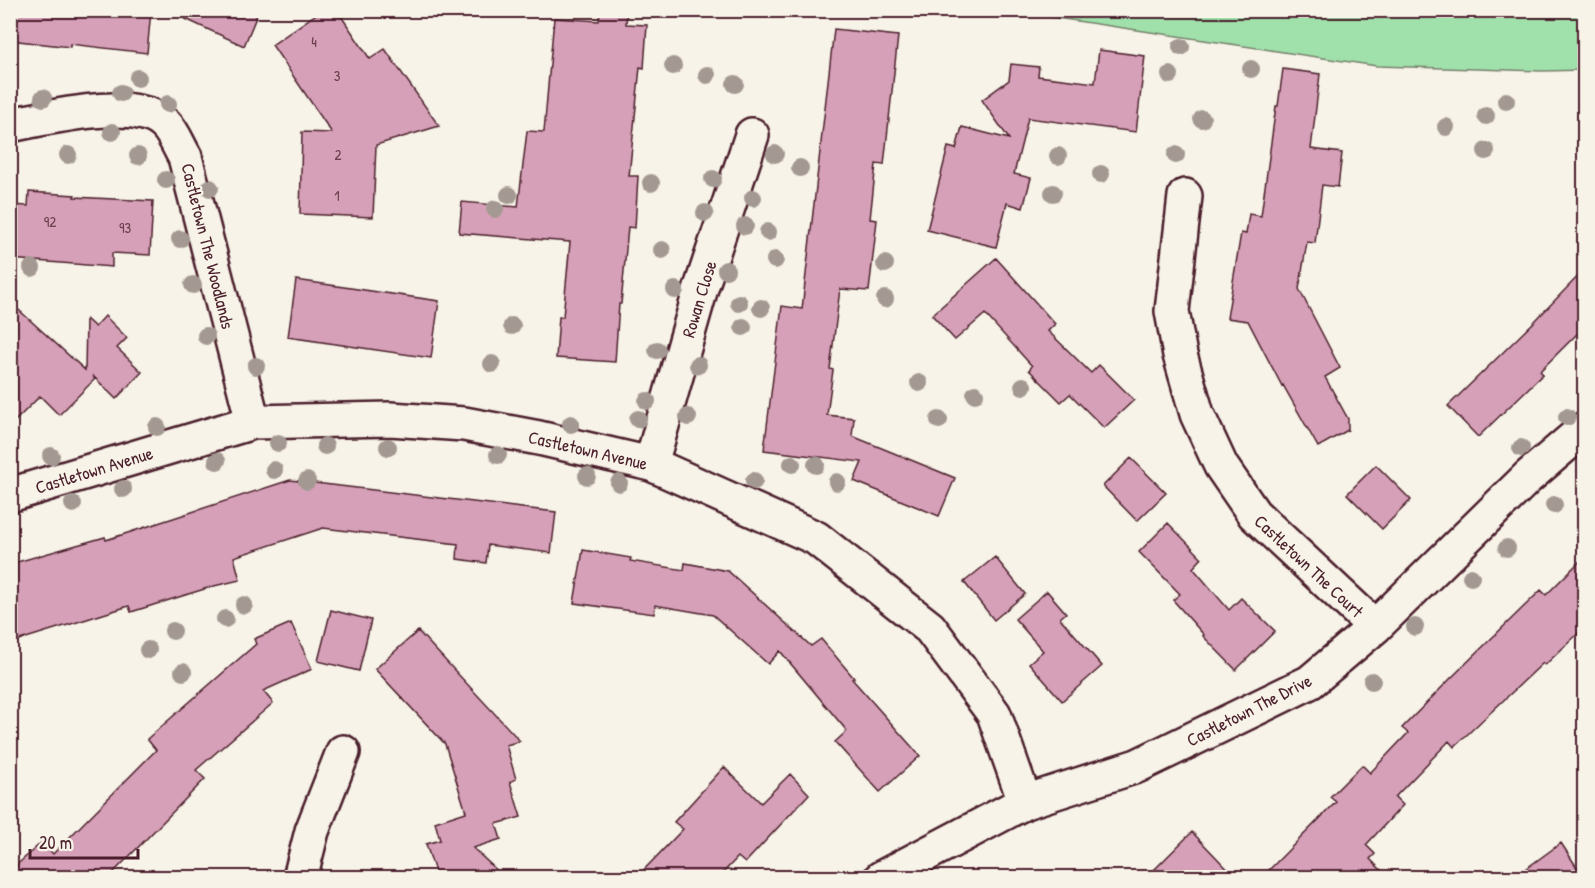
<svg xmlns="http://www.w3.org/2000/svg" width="1595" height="888" viewBox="0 0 1595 888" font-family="'Patrick Hand',sans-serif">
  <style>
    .green { fill: #a0e1ab; stroke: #75806b; stroke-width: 1.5 }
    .building { fill: #d6a1b8; stroke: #4a1f2b; stroke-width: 1.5 }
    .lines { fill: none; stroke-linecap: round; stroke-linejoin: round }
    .minor-casing { stroke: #4a1f2b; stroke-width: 38 }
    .minor { stroke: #f7f3e8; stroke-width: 33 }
    .tree { fill: #a49992 }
    .labels { text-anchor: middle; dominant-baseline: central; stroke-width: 4.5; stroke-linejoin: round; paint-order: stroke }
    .number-label { font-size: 15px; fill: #6d404e }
    .street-label { font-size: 18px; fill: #4a1f2b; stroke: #f7f3e8 }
  </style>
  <rect width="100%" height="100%" fill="#f7f3e8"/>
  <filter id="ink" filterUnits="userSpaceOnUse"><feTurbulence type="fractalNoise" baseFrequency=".0167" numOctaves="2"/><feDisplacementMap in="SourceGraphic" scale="12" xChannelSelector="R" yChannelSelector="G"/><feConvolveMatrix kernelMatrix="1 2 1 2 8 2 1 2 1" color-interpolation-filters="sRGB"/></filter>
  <g filter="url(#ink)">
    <path class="green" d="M 1010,11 L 1584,11 L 1584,70 L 1543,71 L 1377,66 Z"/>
    <path class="building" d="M 10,10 L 151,10 L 147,53 L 70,44 L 70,47 L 10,40 Z
      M 166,10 L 259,10 L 244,46 Z
      M 322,10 L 337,10 L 370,59 L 385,49 L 439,126 L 376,145 L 373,217 L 300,214 L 302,132 L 332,133 L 272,45 Z
      M 600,10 L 627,10 L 626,24 L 647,25 L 644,68 L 640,67 L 629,176 L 638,176 L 635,228 L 628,227 L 621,304 L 619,304 L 615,362 L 556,358 L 559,317 L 563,317 L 570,242 L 459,233 L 462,202 L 518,207 L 527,131 L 544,132 L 554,18 L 599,21 Z
      M 834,29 L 898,36 L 884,165 L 876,164 L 870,219 L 877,220 L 869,291 L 840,289 L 830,369 L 833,370 L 827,415 L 854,418 L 852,436 L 955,478 L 939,516 L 854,481 L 862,462 L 764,450 L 782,306 L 802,309 Z
      M 1099,50 L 1145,56 L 1136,132 L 1028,118 L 1014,174 L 1031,178 L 1023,208 L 1007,203 L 996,247 L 927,230 L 948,147 L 956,149 L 962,127 L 1009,139 L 982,100 L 1009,80 L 1011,64 L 1039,67 L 1038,76 L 1095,83 Z
      M 1283,69 L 1320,74 L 1311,149 L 1342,153 L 1338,187 L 1322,185 L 1315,243 L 1307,242 L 1299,289 L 1340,368 L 1325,377 L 1348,419 L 1348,430 L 1318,447 L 1283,385 L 1282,386 L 1248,321 L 1227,318 L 1241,233 L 1246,234 L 1249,214 L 1261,216 L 1276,106 L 1278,106 Z
      M 29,192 L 75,195 L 74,197 L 153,201 L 150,255 L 112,253 L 112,267 L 10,259 L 10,205 L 28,206 Z
      M 996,258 L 1055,324 L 1048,331 L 1091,373 L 1099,365 L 1134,400 L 1104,428 L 1070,394 L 1061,402 L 1029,370 L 1032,366 L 985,314 L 955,340 L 932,315 Z
      M 1584,270 L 1584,327 L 1540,371 L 1543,374 L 1478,437 L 1448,406 L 1534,322 Z
      M 296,280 L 439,301 L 431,358 L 288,337 Z
      M 10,302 L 85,370 L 86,319 L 95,327 L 105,316 L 127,338 L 117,348 L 142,372 L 116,399 L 92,375 L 95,379 L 59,415 L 40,396 L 10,426 Z
      M 1131,458 L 1166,493 L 1137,521 L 1103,486 Z
      M 1376,465 L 1411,500 L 1382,529 L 1347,494 Z
      M 290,480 L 556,512 L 551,553 L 488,545 L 486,563 L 457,559 L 458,544 L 323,528 L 234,557 L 240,580 L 214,586 L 131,612 L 129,606 L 10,643 L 10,564 L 105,537 L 106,540 Z
      M 1168,523 L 1202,558 L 1193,568 L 1229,610 L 1241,598 L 1275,631 L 1236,670 L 1203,636 L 1204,635 L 1173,600 L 1180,594 L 1139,552 Z
      M 583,550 L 631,558 L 630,561 L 684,570 L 685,563 L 728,571 L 811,646 L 821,639 L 854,678 L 852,679 L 920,756 L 880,792 L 835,742 L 847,731 L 780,651 L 768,664 L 713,615 L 655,605 L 654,614 L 574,603 Z
      M 995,557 L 1025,594 L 994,620 L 964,582 Z
      M 1584,557 L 1584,628 L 1545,665 L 1543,663 L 1454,747 L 1449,741 L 1395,797 L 1403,805 L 1366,845 L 1375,854 L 1370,859 L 1389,878 L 1261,878 L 1336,802 L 1330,797 L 1362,765 L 1370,773 L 1408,733 L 1402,728 L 1451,678 L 1541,590 L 1546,595 Z
      M 1047,591 L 1066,613 L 1060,618 L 1102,666 L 1062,701 L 1029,663 L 1043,651 L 1015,619 Z
      M 331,610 L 371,620 L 359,671 L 318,661 Z
      M 291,623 L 312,669 L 263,691 L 273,703 L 196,770 L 205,779 L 108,878 L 10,878 L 10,871 L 42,842 L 53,854 L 156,750 L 147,739 L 256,644 L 254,639 Z
      M 418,631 L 520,741 L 506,745 L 516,779 L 510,782 L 521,817 L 496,824 L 501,839 L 473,848 L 505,878 L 437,878 L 426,844 L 440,840 L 435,822 L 466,812 L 445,744 L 375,669 Z
      M 724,767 L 761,803 L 790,774 L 809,794 L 745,863 L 738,857 L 718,878 L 636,878 L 683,829 L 674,822 Z
      M 1192,832 L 1236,878 L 1146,878 Z
      M 1561,843 L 1584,878 L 1513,878 Z"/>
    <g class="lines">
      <defs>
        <path id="minor" d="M 10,125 C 47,118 138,95 166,125 C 174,133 179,147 185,157 L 253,422
          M 1185,196 L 1172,311 L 1180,355 L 1197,414 L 1221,466 L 1254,514 L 1375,627
          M 651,464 L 701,288 L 752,135
          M 10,495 L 253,422 L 390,419 L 464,424 L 539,438 L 651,464 L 816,538 L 930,628 L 994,714 L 1025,802
          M 300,878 L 312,831 L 343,752
          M 881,878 L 1025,802 L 1137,766 L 1310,682 L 1375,627 L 1528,477 L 1584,429"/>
      </defs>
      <use href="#minor" class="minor-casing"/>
      <use href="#minor" class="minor"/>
    </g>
    <g class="tree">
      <circle cx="1181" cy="47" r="9"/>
      <circle cx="673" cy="66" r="9"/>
      <circle cx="1251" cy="69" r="9"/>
      <circle cx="707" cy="75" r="9"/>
      <circle cx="1170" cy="75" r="9"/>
      <circle cx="138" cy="78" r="9"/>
      <circle cx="735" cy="84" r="9"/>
      <circle cx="121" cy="93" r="9"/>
      <circle cx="43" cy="98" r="9"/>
      <circle cx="1506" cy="101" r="9"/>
      <circle cx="168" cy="104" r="9"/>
      <circle cx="1486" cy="116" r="9"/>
      <circle cx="1202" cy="119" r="9"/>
      <circle cx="1446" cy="127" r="9"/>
      <circle cx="112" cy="132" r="9"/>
      <circle cx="1486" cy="151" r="9"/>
      <circle cx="775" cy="154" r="9"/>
      <circle cx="68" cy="155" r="9"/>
      <circle cx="1176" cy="155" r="9"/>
      <circle cx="138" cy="156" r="9"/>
      <circle cx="1058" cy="156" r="9"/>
      <circle cx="800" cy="168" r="9"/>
      <circle cx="1101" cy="174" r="9"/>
      <circle cx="713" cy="179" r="9"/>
      <circle cx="166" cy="180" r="9"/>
      <circle cx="651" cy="183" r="9"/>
      <circle cx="210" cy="188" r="9"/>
      <circle cx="1053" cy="193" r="9"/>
      <circle cx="509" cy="195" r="9"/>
      <circle cx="753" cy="198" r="9"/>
      <circle cx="495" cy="209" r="9"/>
      <circle cx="705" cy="213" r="9"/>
      <circle cx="745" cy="226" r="9"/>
      <circle cx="768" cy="232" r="9"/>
      <circle cx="180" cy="239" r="9"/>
      <circle cx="662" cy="250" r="9"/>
      <circle cx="775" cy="260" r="9"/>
      <circle cx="885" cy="264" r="9"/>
      <circle cx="32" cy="268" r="9"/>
      <circle cx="726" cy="270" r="9"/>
      <circle cx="193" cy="285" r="9"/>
      <circle cx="675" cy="290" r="9"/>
      <circle cx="885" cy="299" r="9"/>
      <circle cx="739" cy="303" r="9"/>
      <circle cx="761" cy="308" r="9"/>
      <circle cx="512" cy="326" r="9"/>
      <circle cx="743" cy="327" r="9"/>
      <circle cx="206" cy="336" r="9"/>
      <circle cx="657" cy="350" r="9"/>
      <circle cx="492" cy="364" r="9"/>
      <circle cx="698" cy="365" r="9"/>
      <circle cx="256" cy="366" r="9"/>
      <circle cx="919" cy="383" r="9"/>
      <circle cx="1023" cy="386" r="9"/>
      <circle cx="975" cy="394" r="9"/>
      <circle cx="647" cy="401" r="9"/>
      <circle cx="688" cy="417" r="9"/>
      <circle cx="1567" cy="417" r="9"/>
      <circle cx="638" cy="419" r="9"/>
      <circle cx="939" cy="420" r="9"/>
      <circle cx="571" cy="424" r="9"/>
      <circle cx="157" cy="427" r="9"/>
      <circle cx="278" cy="443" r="9"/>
      <circle cx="325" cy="446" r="9"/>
      <circle cx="388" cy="447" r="9"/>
      <circle cx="1521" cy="448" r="9"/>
      <circle cx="498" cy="455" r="9"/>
      <circle cx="51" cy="456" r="9"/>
      <circle cx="217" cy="461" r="9"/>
      <circle cx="792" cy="464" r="9"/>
      <circle cx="816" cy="465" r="9"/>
      <circle cx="274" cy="470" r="9"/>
      <circle cx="587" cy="476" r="9"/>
      <circle cx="307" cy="481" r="9"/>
      <circle cx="754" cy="481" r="9"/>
      <circle cx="837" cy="482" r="9"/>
      <circle cx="619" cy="483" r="9"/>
      <circle cx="123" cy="489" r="9"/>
      <circle cx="73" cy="504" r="9"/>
      <circle cx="1554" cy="505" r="9"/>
      <circle cx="1507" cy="548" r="9"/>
      <circle cx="1471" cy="577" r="9"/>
      <circle cx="244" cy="605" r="9"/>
      <circle cx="225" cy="619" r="9"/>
      <circle cx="1415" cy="627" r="9"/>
      <circle cx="173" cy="631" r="9"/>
      <circle cx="148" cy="650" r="9"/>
      <circle cx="183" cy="672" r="9"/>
      <circle cx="1372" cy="681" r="9"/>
    </g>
  </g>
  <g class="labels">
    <g class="number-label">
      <text x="314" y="41">4</text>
      <text x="337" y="75">3</text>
      <text x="338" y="154">2</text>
      <text x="337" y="195">1</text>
      <text x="50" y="221">92</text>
      <text x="125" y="227">93</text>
    </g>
    <g class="street-label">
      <text transform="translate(208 246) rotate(76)">Castletown The Woodlands</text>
      <text transform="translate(699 299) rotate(-73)">Rowan Close</text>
      <text transform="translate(588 450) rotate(13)">Castletown Avenue</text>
      <text transform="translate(94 470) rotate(-17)">Castletown Avenue</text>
      <text transform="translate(1309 566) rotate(43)">Castletown The Court</text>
      <text transform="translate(1249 710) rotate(-27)">Castletown The Drive</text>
    </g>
  </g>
  <rect width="1595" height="888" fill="none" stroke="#f7f3e8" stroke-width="36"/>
  <rect x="18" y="18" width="1559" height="852" fill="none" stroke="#4a1f2b" stroke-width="2" filter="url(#ink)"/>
  <path d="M30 849v9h108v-9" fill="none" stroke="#4a1f2b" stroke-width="3"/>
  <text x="39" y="849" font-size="18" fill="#4a1f2b" stroke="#f7f3e8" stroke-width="4.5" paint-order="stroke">20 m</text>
</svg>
